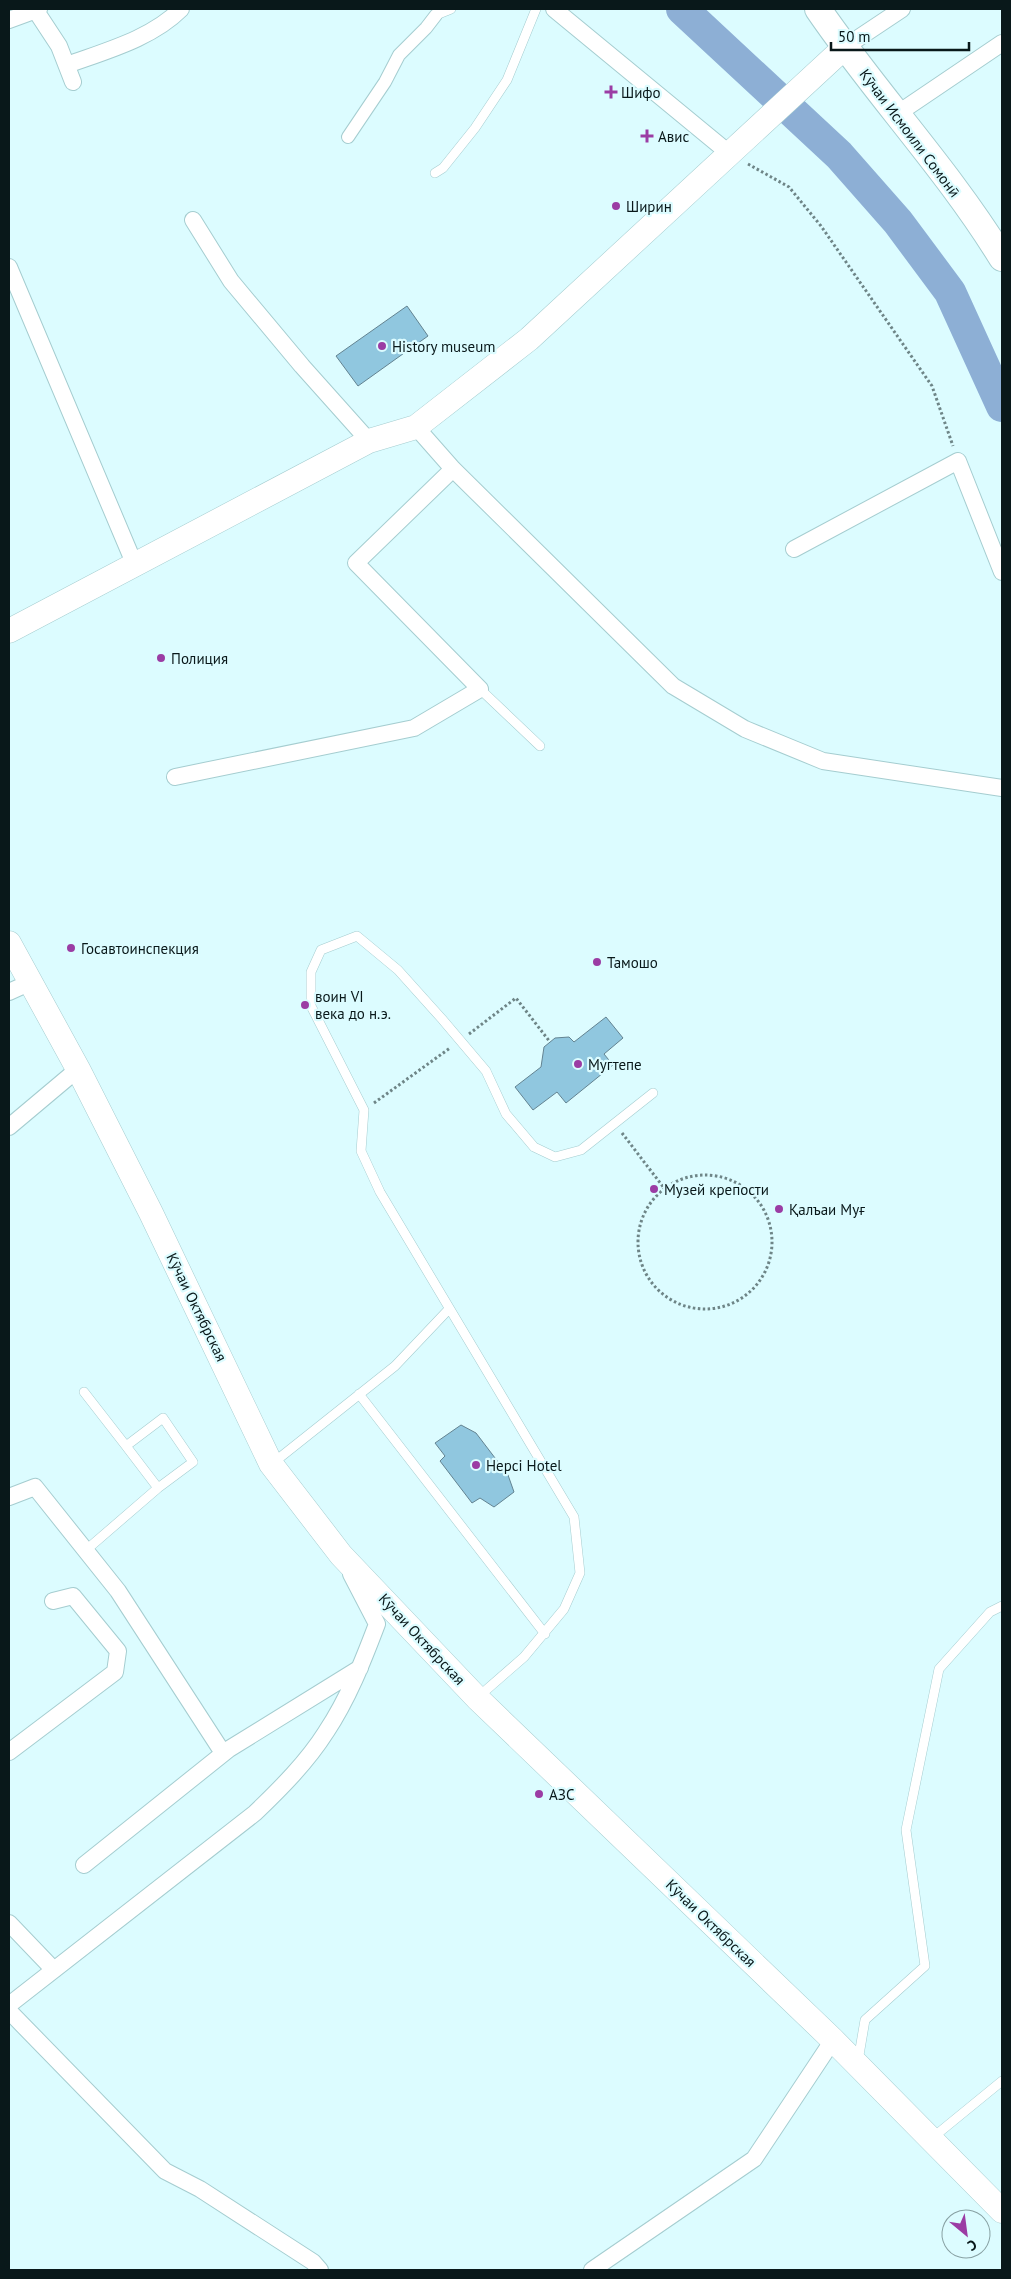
<svg xmlns="http://www.w3.org/2000/svg" width="1011" height="2279" viewBox="0 0 1011 2279" font-family="'PT Sans',sans-serif">
  <style>
    .lines { fill: none; stroke-linecap: round; stroke-linejoin: round }
    .river { stroke: #8dafd5; stroke-width: 32 }
    .building { fill: #90c7df; stroke: #638391 }
    .service-casing { stroke: #a5cdd0; stroke-width: 10 }
    .pedestrian-casing { stroke: #a5cdd0; stroke-width: 14 }
    .minor-casing { stroke: #a5cdd0; stroke-width: 18 }
    .secondary-casing { stroke: #a5cdd0; stroke-width: 25 }
    .primary-casing { stroke: #a5cdd0; stroke-width: 28 }
    .path { stroke: #6e8587; stroke-width: 3; stroke-dasharray: 2.5 2.5; stroke-linecap: butt }
    .service { stroke: #fff; stroke-width: 9 }
    .pedestrian { stroke: #fff; stroke-width: 12 }
    .minor { stroke: #fff; stroke-width: 16 }
    .secondary { stroke: #fff; stroke-width: 24 }
    .primary { stroke: #fff; stroke-width: 26 }
    .poi-dot { fill: #9b3ca4; stroke: #dcfcff; stroke-width: 2 }
    .labels { text-anchor: middle; dominant-baseline: central; stroke-width: 4.5; stroke-linejoin: round; paint-order: stroke }
    .poi-label { font-size: 15px; fill: #09181a; stroke: #dcfcff; text-anchor: start }
    .street-label { font-size: 15px; fill: #09181a; stroke: #dcfcff }
  </style>
  <rect width="100%" height="100%" fill="#dcfcff"/>
  <g class="lines">
    <path class="river" d="M 682,9 L 839,155 L 898,222 L 950,292 L 1002,406"/>
  </g>
  <path class="building" d="M 407,306 L 428,336 L 358,386 L 336,356 Z
    M 606,1017 L 623,1038 L 604,1054 L 613,1065 L 566,1103 L 557,1092 L 533,1110 L 515,1087 L 541,1067 L 544,1047 L 555,1038 L 569,1037 L 574,1042 Z
    M 461,1425 L 476,1433 L 508,1475 L 514,1492 L 494,1507 L 480,1498 L 472,1503 L 440,1461 L 445,1456 L 435,1443 Z"/>
  <g class="lines">
    <defs>
      <path id="service" d="M 436,15 L 451,9
        M 435,173 L 443,168 L 475,128 L 507,80 L 536,9
        M 480,689 L 540,746
        M 84,1392 L 126,1446 L 163,1418 L 193,1462 L 158,1488 L 85,1551
        M 359,1394 L 545,1634
        M 126,1446 L 158,1488
        M 273,1463 L 395,1366 L 449,1309
        M 477,1698 L 524,1657 L 564,1609 L 580,1573 L 574,1517 L 380,1192 L 361,1151 L 364,1110 L 311,1006 L 311,972 L 321,950 L 357,936 L 398,970 L 442,1019 L 486,1071 L 506,1114 L 534,1147 L 555,1157 L 581,1150 L 653,1093
        M 858,2061 L 865,2020 L 925,1966 L 906,1830 L 939,1669 L 990,1612 L 1002,1606
        M 931,2139 L 1002,2081"/>
      <path id="pedestrian" d="M 348,137 L 385,82 L 399,55 L 426,28 L 436,15"/>
      <path id="minor" d="M 554,9 L 730,154
        M 36,11 L 59,46 L 73,82
        M 9,20 L 39,9
        M 845,47 L 902,9
        M 67,65 C 105,51 151,39 181,9
        M 897,114 L 1002,43
        M 193,220 L 231,281 L 302,366 L 369,441
        M 9,267 L 134,563
        M 416,427 L 453,469 L 673,686 L 745,729 L 823,761 L 1002,788
        M 794,549 L 958,461 L 1002,572
        M 175,777 L 414,728 L 480,689 L 356,563 L 453,469
        M 9,992 L 31,982
        M 9,1127 L 78,1069
        M 9,1497 L 35,1487 L 118,1591 L 223,1753
        M 9,1752 L 115,1672 L 118,1651 L 73,1596 L 53,1601
        M 84,1865 L 229,1749 L 360,1668
        M 9,1923 L 54,1970
        M 9,2005 L 255,1813 C 281,1788 307,1762 326,1732 C 348,1699 363,1661 377,1624 L 351,1574
        M 9,2011 L 165,2171 L 200,2189 L 313,2262 L 320,2270
        M 592,2270 L 754,2159 L 833,2040"/>
      <path id="secondary" d="M 9,631 L 369,441 L 416,427 L 529,339 L 845,47
        M 9,943 L 78,1069 L 151,1213 L 271,1464 L 341,1555 L 477,1698 L 833,2040 L 1002,2211"/>
      <path id="primary" d="M 818,9 C 876,94 948,170 1002,258"/>
    </defs>
    <use href="#service" class="service-casing"/>
    <use href="#pedestrian" class="pedestrian-casing"/>
    <use href="#minor" class="minor-casing"/>
    <use href="#secondary" class="secondary-casing"/>
    <use href="#primary" class="primary-casing"/>
    <path class="path" d="M 748,164 L 789,187 L 821,226 L 932,386 L 953,446
      M 469,1034 L 516,998 L 550,1042
      M 374,1103 L 450,1048
      M 622,1133 L 664,1188
      M638 1242a67 67 0 1 1 134 0a67 67 0 1 1-134 0Z"/>
    <use href="#service" class="service"/>
    <use href="#pedestrian" class="pedestrian"/>
    <use href="#minor" class="minor"/>
    <use href="#secondary" class="secondary"/>
    <use href="#primary" class="primary"/>
  </g>
  <g class="poi-dot">
    <path d="M608.5 84.5h5v5h5v5h-5v5h-5v-5h-5v-5h5z"/>
    <path d="M644.5 128.5h5v5h5v5h-5v5h-5v-5h-5v-5h5z"/>
    <circle cx="616" cy="206" r="5"/>
    <circle cx="382" cy="346" r="5"/>
    <circle cx="161" cy="658" r="5"/>
    <circle cx="71" cy="948" r="5"/>
    <circle cx="597" cy="962" r="5"/>
    <circle cx="305" cy="1005" r="5"/>
    <circle cx="578" cy="1064" r="5"/>
    <circle cx="654" cy="1189" r="5"/>
    <circle cx="779" cy="1209" r="5"/>
    <circle cx="476" cy="1465" r="5"/>
    <circle cx="539" cy="1794" r="5"/>
  </g>
  <g class="labels">
    <g class="poi-label">
      <text x="621" y="92">Шифо</text>
      <text x="658" y="136">Авис</text>
      <text x="626" y="206">Ширин</text>
      <text x="392" y="346">History museum</text>
      <text x="171" y="658">Полиция</text>
      <text x="81" y="948">Госавтоинспекция</text>
      <text x="607" y="962">Тамошо</text>
      <text x="315" y="996">воин VI<tspan x="315" dy="17">века до н.э.</tspan></text>
      <text x="588" y="1064">Мугтепе</text>
      <text x="664" y="1189">Музей крепости</text>
      <text x="789" y="1209">Қалъаи Муғ</text>
      <text x="486" y="1465">Hepci Hotel</text>
      <text x="549" y="1794">АЗС</text>
    </g>
    <g class="street-label">
      <text transform="translate(910 133) rotate(53)">Кӯчаи Исмоили Сомонӣ</text>
      <text transform="translate(197 1307) rotate(64)">Кӯчаи Октябрская</text>
      <text transform="translate(422 1639) rotate(47)">Кӯчаи Октябрская</text>
      <text transform="translate(711 1923) rotate(44)">Кӯчаи Октябрская</text>
    </g>
  </g>
  <rect width="1011" height="2279" fill="none" stroke="#09181a" stroke-width="20"/>
  <g transform="translate(966 2234) rotate(151)"><circle r="24" fill="#dcfcff" stroke="#88a1a3"/>
  <path d="M0-4L9 19L0 12L-9 19Z" fill="#9b3ca4"/>
  <text y="-8" font-size="14" font-weight="bold" text-anchor="middle" fill="#09181a">С</text>
  </g>
  <path d="M831 42v8h138v-8" fill="none" stroke="#09181a" stroke-width="2.5"/>
  <text x="838" y="42" font-size="15" fill="#09181a" stroke="#dcfcff" stroke-width="4" paint-order="stroke">50 m</text>
</svg>
